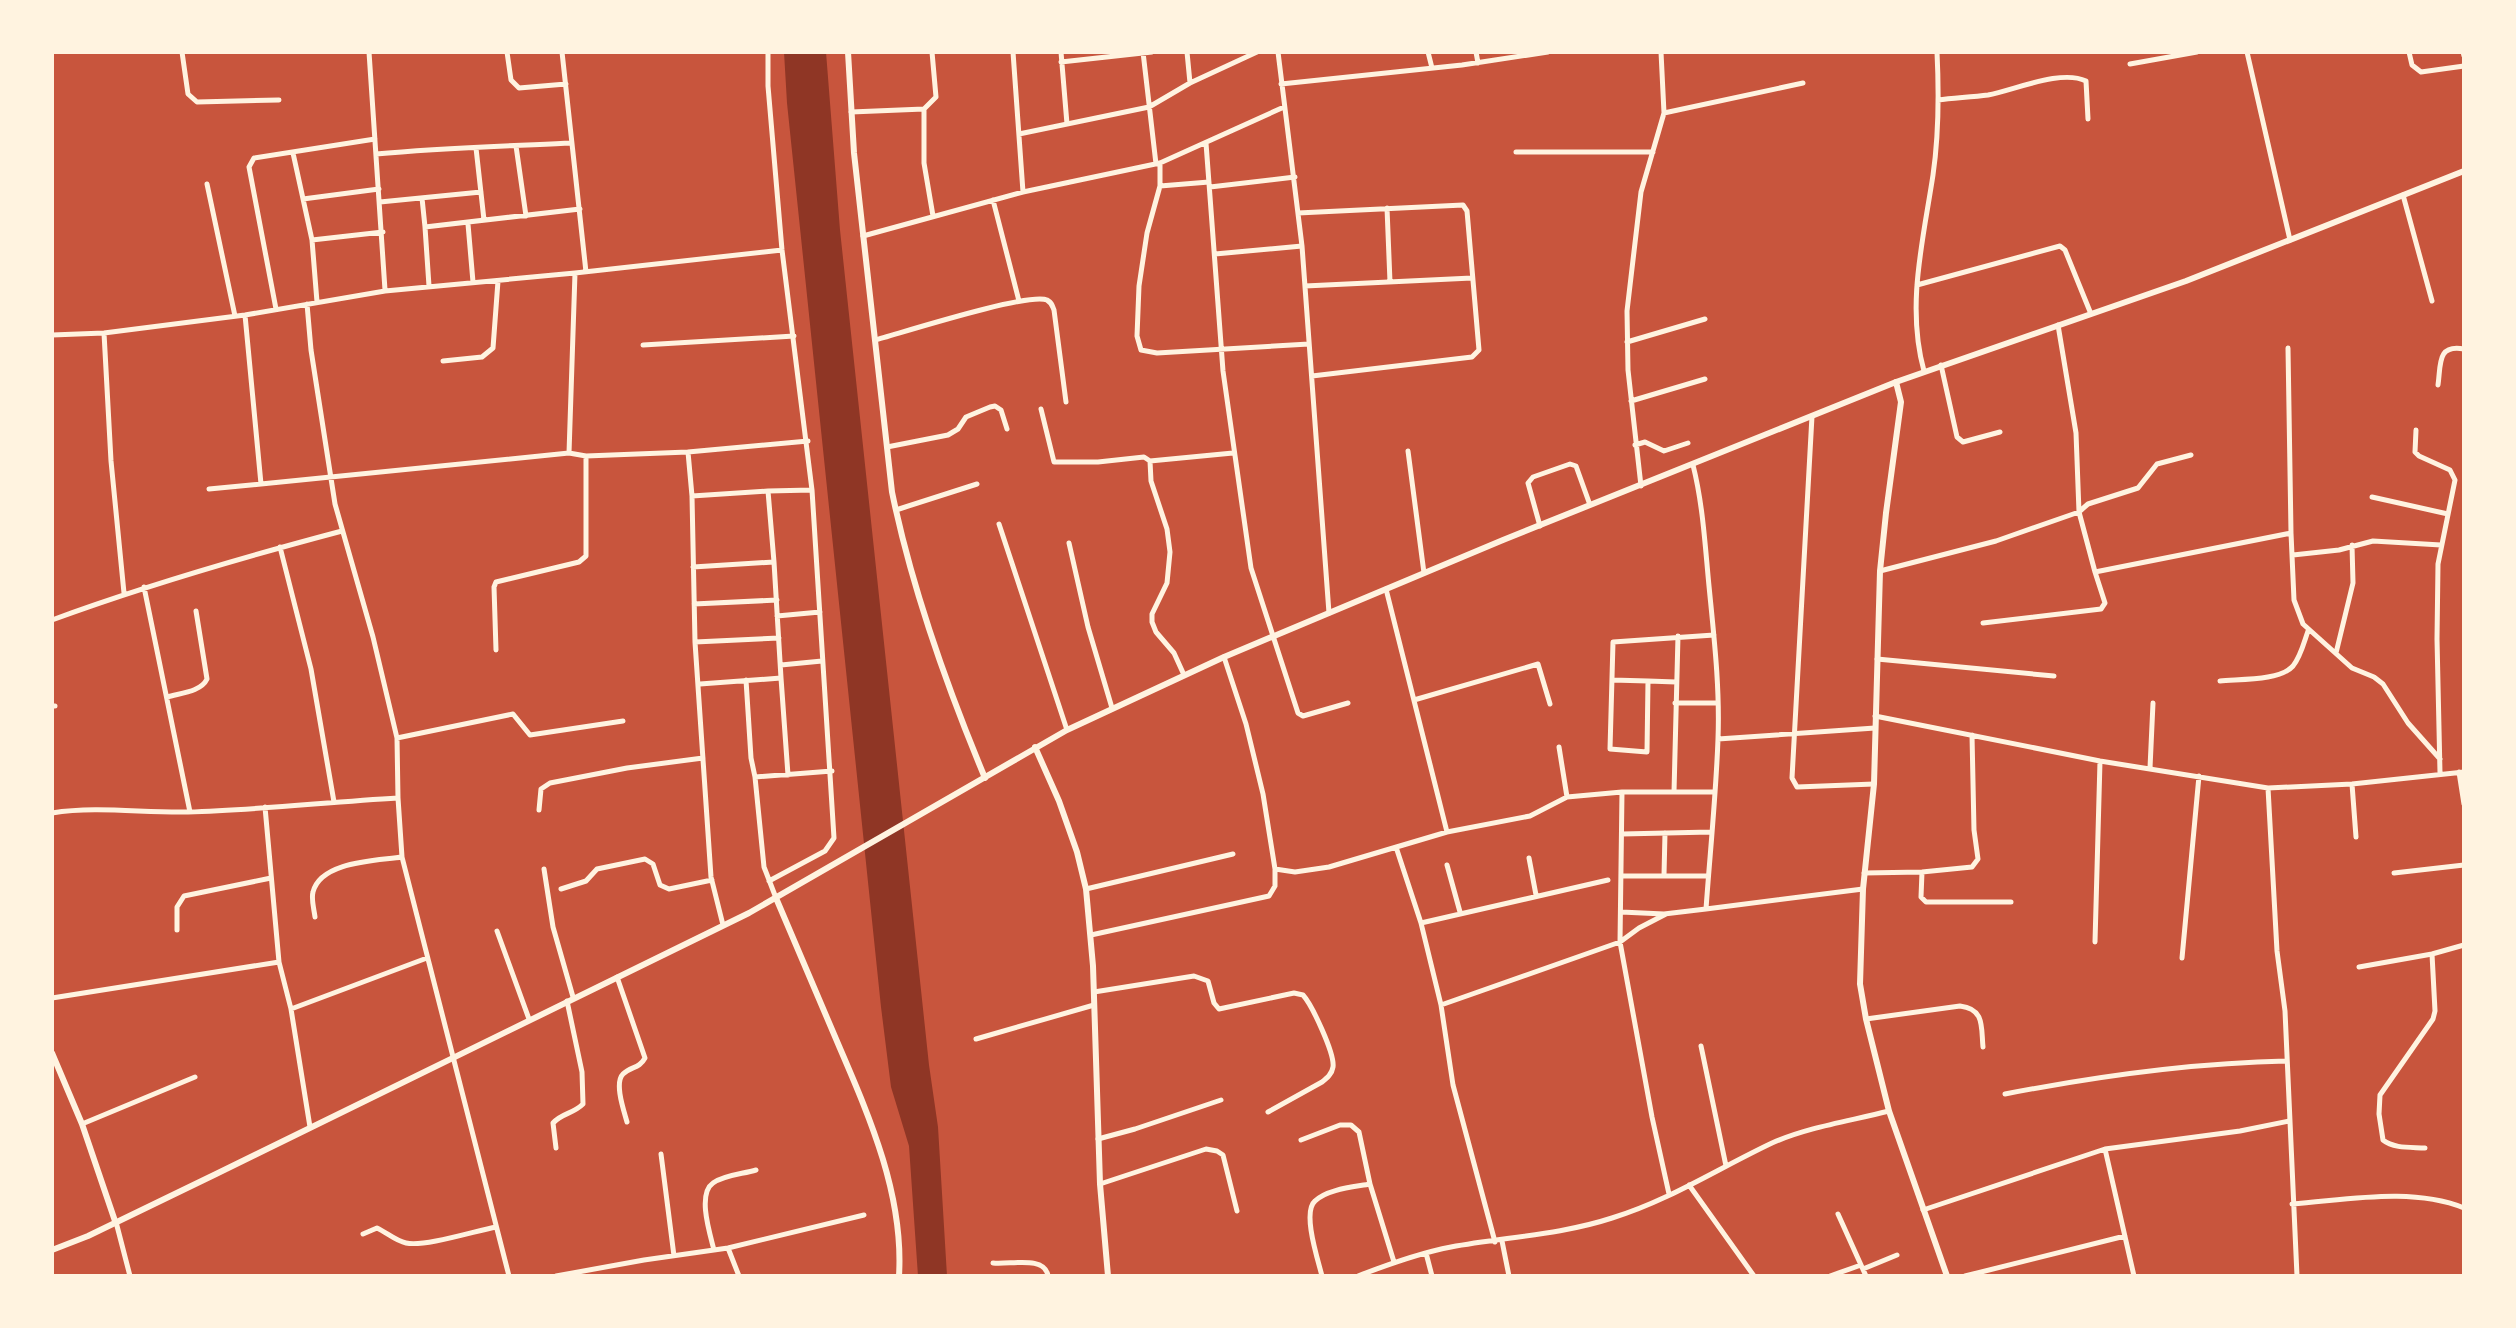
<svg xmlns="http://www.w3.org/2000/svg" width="2516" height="1328" viewBox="0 0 2516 1328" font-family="Cabin,sans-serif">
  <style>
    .water { fill: #8f3625 }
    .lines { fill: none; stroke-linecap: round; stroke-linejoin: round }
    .minor { stroke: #fff3e0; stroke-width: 5 }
    .tertiary { stroke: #fff3e0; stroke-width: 6 }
    .secondary { stroke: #fff3e0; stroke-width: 6 }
  </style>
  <rect width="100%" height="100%" fill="#c8553d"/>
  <path class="water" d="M 784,52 L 826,52 L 840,230 L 929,1065 L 938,1127 L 947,1276 L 918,1276 L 909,1146 L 891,1087 L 881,1007 L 787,103 Z"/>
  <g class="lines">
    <path class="minor" d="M 182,52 L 188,94 L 197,102 L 279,100
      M 369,52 L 385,290
      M 507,52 L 511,80 L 519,88 L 566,84
      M 562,52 L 586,272
      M 768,52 L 768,86 L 782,250 L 812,490 L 834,838 L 825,851 L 769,881
      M 932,52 L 936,97 L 924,109 L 924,163 L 933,216
      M 1013,52 L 1023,192
      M 1061,52 L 1067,124
      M 1143,52 L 1156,164
      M 1187,52 L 1190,83
      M 1278,52 L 1302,246 L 1329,613
      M 1428,52 L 1432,68
      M 1476,52 L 1478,63
      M 2247,52 L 2290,240
      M 2409,52 L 2412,65 L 2421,72 L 2464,66
      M 2463,52 L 2464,56
      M 1061,62 L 1152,52
      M 2130,64 L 2197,52
      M 1281,84 L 1462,65 L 1548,52
      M 1938,100 C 1955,98 1972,97 1988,95 C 2015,90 2061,69 2086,81 L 2088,119
      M 851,112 L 924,109
      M 1664,113 L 1803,83
      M 1019,134 L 1149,107 L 1190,83 L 1257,52
      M 1206,143 L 1223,371 L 1251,568 L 1298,713 L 1303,716 L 1348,703
      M 516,146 L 526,216
      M 476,148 L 484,220
      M 1516,152 L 1653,152
      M 293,153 L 312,240 L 317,302
      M 376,154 C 441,148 506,146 572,143
      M 1160,163 L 1160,186 L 1147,233 L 1139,286 L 1137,336 L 1141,350 L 1157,353 L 1309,344
      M 207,184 L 235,316
      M 1160,186 L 1209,182
      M 1210,187 L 1295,177
      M 2403,195 L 2432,301
      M 422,198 L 425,227
      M 303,199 L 379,189
      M 993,200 L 1019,301
      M 380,202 L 481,192
      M 1387,208 L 1390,282
      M 1298,213 L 1463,205 L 1467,211 L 1479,350 L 1472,357 L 1312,376
      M 468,224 L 473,282
      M 863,236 L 1023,192 L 1160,163 L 1284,107
      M 312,240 L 383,232
      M 1215,254 L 1302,246
      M 575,273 L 569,453 L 586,456 L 688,452 L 692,496 L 695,642 L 711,877 L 723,925
      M 1917,285 L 2060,246 L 2065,250 L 2091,314
      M 429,286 L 425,227 L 580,209
      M 1305,286 L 1472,278
      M 307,304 L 311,350 L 335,504 L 373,637 L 397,738 L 398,798 L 402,857 L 509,1276
      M 276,309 L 249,167 L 254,158 L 375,139
      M 245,315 L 261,484 L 569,453
      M 2058,325 L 2076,433 L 2079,512
      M 104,333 L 111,461 L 124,593
      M 52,335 L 104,333 L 245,315 L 385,291 L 575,273 L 782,250
      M 875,340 C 901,333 1029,292 1047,300 C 1052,303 1052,305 1054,310 L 1066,402
      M 1627,342 L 1705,319
      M 643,345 L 794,336
      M 2288,348 L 2291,533
      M 443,361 L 482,357 L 493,348 L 498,281
      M 1941,365 L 1957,437 L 1963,442 L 2000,432
      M 1924,371 C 1906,306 1923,241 1933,175 C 1939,134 1939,93 1937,52
      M 2438,385 C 2441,364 2437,344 2464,349
      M 1631,401 L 1705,379
      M 1041,409 L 1054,462 L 1098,462 L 1144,457 L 1150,461
      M 1812,416 L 1792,778 L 1797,787 L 1874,784
      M 2416,430 L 2415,452 L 2419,456 L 2450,470 L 2455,480 L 2438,564 L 2437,639 L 2440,773
      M 1635,445 L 1645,442 L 1664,451 L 1688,443
      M 887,447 L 948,435 L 958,429 L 966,417 L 990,407 L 995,406 L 1001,410 L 1007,429
      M 1408,451 L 1424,573
      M 688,452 L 808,441
      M 1641,486 L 1628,370 L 1627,311 L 1641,192 L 1664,113 L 1661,52
      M 209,489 L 261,484
      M 768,491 L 812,490
      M 692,496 L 768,491 L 774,562 L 693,567
      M 2372,497 L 2448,514
      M 896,510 L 977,484
      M 2080,511 L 2088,504 L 2138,488 L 2157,464 L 2191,455
      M 999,524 L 1067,730
      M 1540,526 L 1528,483 L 1533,477 L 1570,464 L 1576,466 L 1590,505
      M 1069,543 L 1088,627 L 1112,708
      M 280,547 L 311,669 L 334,802
      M 2293,555 L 2339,550 L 2373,541 L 2441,545
      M 774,562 L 781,678
      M 1880,571 L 1996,541 L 2079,512 L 2095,572 L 2291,533 L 2294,600 L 2303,624 L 2352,668 L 2374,677 L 2383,684 L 2408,723 L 2440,759
      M 144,587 L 190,812
      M 1386,589 L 1447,832
      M 694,604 L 777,600
      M 777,616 L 820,612
      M 52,620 C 147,585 244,557 342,531
      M 1983,623 L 2101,609 L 2105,603 L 2095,572
      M 695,642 L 779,638
      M 496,650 L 494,587 L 496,582 L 579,562 L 586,556 L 586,456
      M 2336,653 L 2353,583 L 2352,545
      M 1224,657 L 1246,724 L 1263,794 L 1275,869 L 1295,872 L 1329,867 L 1447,832 L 1530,816 L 1567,797 L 1622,792 L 1620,942 L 1652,1117 L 1669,1194
      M 1877,659 L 2054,676
      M 781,665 L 822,661
      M 1184,675 L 1174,653 L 1156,632 L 1152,622 L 1152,614 L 1167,583 L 1170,552 L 1167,529 L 1151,481 L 1150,461 L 1233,453
      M 746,680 L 751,758 L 755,777 L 764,867 L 776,898
      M 1612,680 L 1648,681
      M 2220,681 C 2239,679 2280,681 2293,666 C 2301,656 2304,642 2308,631
      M 1676,682 L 1648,681 L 1647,752 L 1610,749 L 1613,642 L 1714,635
      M 700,684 L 781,678 L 788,775
      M 167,697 C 180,693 201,692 207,679 L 196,611
      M 1414,700 L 1538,664 L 1550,704
      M 1675,703 L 1718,703
      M 52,706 L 55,706
      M 1875,716 L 2100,761 L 2268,788 L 2352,784 L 2464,772
      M 397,738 L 513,714 L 530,735 L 623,721
      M 1718,739 L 1875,728
      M 1559,747 L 1567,797
      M 2150,768 L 2153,703
      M 2459,772 L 2464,804
      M 755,777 L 832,771
      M 2352,784 L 2356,837
      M 2268,788 L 2277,951 L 2285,1011 L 2297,1276
      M 1622,792 L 1714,792
      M 1674,792 L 1678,636
      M 265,807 L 279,962
      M 539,810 L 541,789 L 550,783 L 627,768 L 703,758
      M 52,813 C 97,806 142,813 188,812 C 258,810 328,802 398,798
      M 1622,834 L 1711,832
      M 1396,847 L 1421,923 L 1441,1005
      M 1529,858 L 1536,895
      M 1447,865 L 1460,912
      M 544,869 L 553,927 L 573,997
      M 1922,872 L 1921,897 L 1926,902 L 2011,902
      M 1864,873 L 1922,872 L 1972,867 L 1978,859 L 1974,830 L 1972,735
      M 2394,873 L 2464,865
      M 1664,875 L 1665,833
      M 1622,876 L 1708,876
      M 561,889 L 586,881 L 597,869 L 645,859 L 653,864 L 660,885 L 669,889 L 712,880
      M 1086,889 L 1233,854
      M 1706,909 L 1863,889
      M 1621,912 L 1664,914 L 1706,909 C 1710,853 1716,795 1718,739 C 1720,688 1714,637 1709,586 C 1705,545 1703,505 1693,465
      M 315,917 C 314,909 311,899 313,892 C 321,861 377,861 402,857
      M 1421,923 L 1608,880
      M 177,930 L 177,907 L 184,896 L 271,878
      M 497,931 L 529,1019
      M 1091,935 L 1269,896 L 1275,886 L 1275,870
      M 2095,942 L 2100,761
      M 2182,958 L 2199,776
      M 2359,967 L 2432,954 L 2464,945
      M 617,977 L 645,1058 C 639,1069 631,1066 623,1074 C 614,1083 624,1111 627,1122
      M 1094,992 L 1194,976 L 1208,981 L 1214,1003 L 1219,1009 L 1294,993 L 1303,995 C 1312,1005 1335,1054 1333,1067 C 1332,1074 1327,1078 1322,1082 L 1268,1112
      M 52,998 L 279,962 L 291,1009 L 310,1127
      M 291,1009 L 427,958
      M 1866,1019 L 1960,1006 C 1985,1009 1981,1027 1983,1047
      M 976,1039 L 1094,1005
      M 1701,1046 L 1726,1166
      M 2005,1094 C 2098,1076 2191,1063 2286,1061
      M 82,1124 L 195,1077
      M 1098,1139 L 1135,1129 L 1221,1100
      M 1301,1140 L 1340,1125 L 1351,1125 L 1359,1132 L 1370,1184 L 1394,1262
      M 556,1148 L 553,1123 C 562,1113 573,1114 583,1104 L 582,1072 L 567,1001
      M 2425,1148 C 2412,1147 2394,1149 2383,1140 L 2379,1114 L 2380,1095 L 2433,1019 L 2435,1011 L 2432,954
      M 2105,1149 L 2240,1131 L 2289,1121
      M 661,1154 L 674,1256
      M 1100,1184 L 1206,1149 L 1217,1151 L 1223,1155 L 1237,1211
      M 1689,1185 L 1754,1276
      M 2292,1204 C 2348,1200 2411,1187 2464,1208
      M 1923,1210 L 2105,1149 L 2134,1276
      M 1838,1214 L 1861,1265
      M 116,1222 L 130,1276
      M 363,1234 L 377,1228 C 386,1232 396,1241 406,1243 C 425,1247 475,1231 496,1227
      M 1502,1241 L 1509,1276
      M 1495,1242 L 1453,1085 L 1441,1005 L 1620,942 L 1639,928 L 1666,914
      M 728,1248 L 739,1276
      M 714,1250 C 710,1234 697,1194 713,1183 C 724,1175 743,1174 756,1170
      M 1426,1253 L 1432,1276
      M 993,1263 C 1010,1265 1045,1255 1048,1276
      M 1863,1269 L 1897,1255
      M 556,1276 L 644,1260 L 728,1248 L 864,1215
      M 1322,1276 C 1318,1260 1302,1212 1315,1201 C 1327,1189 1354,1187 1370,1184
      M 1358,1276 C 1389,1264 1419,1253 1451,1247 C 1505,1237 1560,1235 1612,1218 C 1668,1201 1719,1168 1772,1143 C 1808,1127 1850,1121 1889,1111
      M 1830,1276 L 1861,1265 L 1866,1276
      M 1965,1276 L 2125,1236"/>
    <path class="tertiary" d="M 848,52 L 854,153 L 892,492 C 912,589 947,687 985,778
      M 1896,382 L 1901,402 L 1886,513 L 1880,571 L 1874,784 L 1863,889 L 1860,984 L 1866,1019 L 1889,1111 L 1947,1276
      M 52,1053 L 82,1124 L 115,1221"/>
    <path class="secondary" d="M 1035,747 L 1059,801 L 1077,852 L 1086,889 L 1093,966 L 1100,1184 L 1108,1276
      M 776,898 C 797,947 818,996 839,1046 C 870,1118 904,1196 899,1276
      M 52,1250 L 88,1236 L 216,1174 L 749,913 L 1067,730 L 1224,657 L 1503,540 L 1896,382 L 2186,281 L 2464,171"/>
  </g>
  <rect width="2516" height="1328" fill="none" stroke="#fff3e0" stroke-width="108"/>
</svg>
